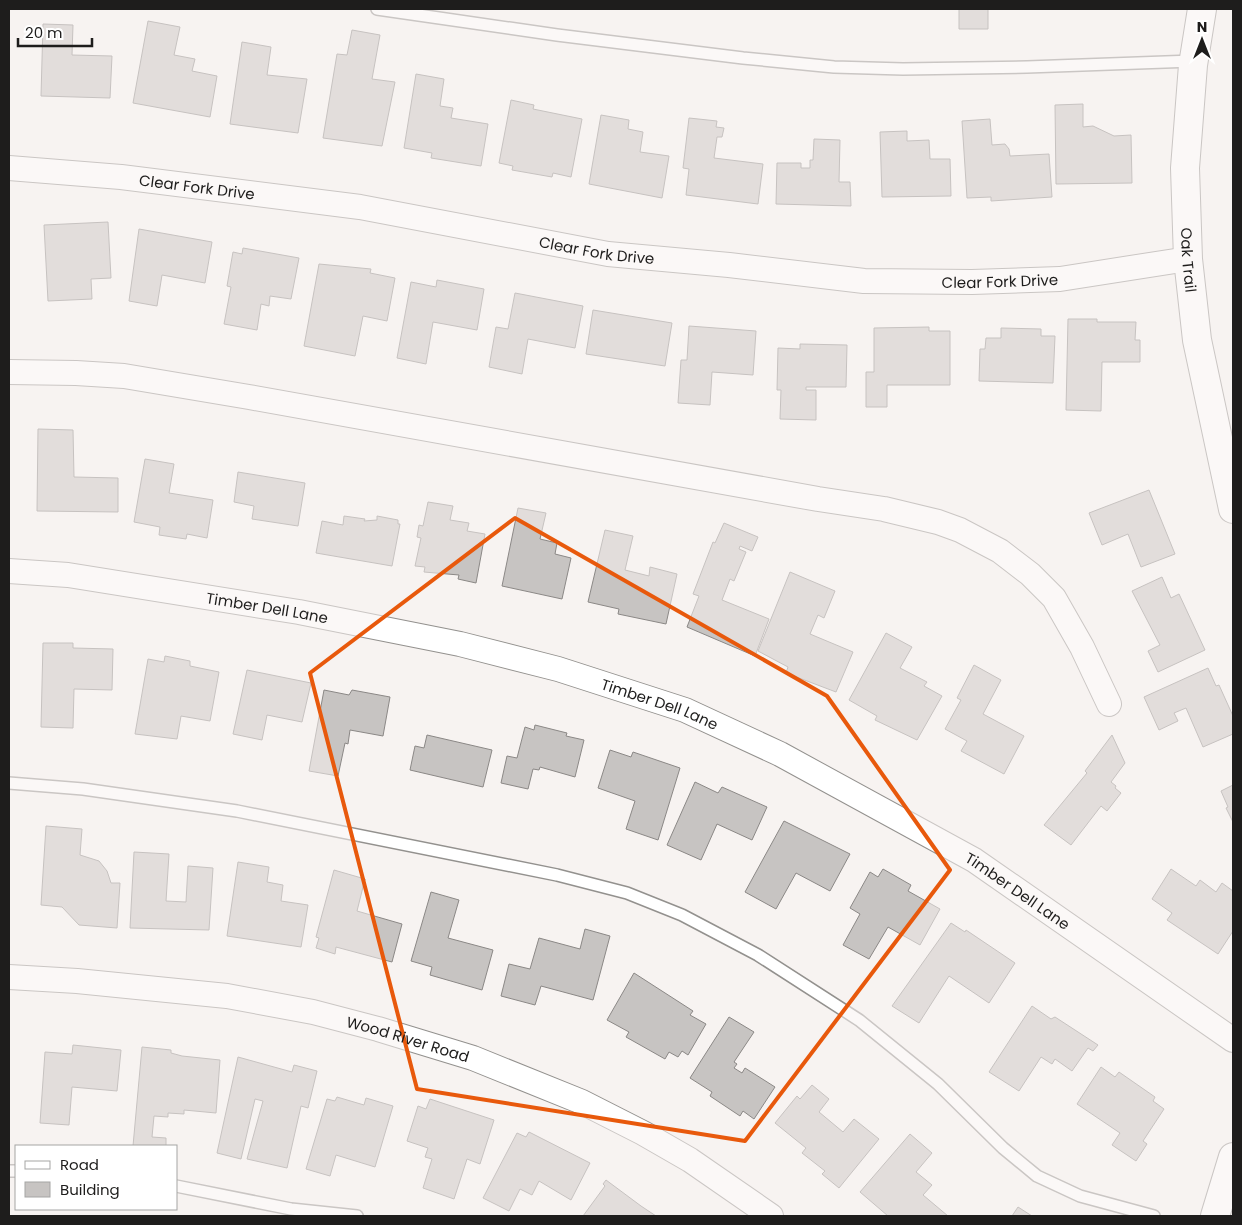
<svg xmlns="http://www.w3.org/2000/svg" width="1242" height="1225" viewBox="0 0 1242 1225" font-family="Poppins,sans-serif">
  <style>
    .building { fill: #c7c4c2; stroke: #8b8886 }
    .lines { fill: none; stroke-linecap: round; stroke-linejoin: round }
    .service-casing { stroke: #93918e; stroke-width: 14 }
    .minor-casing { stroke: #93918e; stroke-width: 26 }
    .tertiary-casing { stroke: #93918e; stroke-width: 30 }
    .service { stroke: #fff; stroke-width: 11 }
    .minor { stroke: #fff; stroke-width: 24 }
    .tertiary { stroke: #fff; stroke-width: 28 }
    .marked { fill: none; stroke: #e8590c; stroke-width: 4; stroke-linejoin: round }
    .labels { text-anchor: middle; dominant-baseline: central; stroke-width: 4.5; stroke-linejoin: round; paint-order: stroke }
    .street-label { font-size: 15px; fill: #1e1d1c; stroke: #fff }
  </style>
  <rect width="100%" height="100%" fill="#f7f3f1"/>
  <path class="building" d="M 959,9 L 988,9 L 988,29 L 959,29 Z
    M 148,21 L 180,27 L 174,55 L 195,59 L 192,71 L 217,76 L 210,117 L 133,103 Z
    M 43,24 L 73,25 L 72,55 L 112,56 L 110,98 L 41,96 Z
    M 352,30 L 380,35 L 372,79 L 395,82 L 382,146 L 323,138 L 337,54 L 347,55 Z
    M 242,42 L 271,47 L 267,75 L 307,79 L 298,133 L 230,124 Z
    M 416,74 L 444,79 L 440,106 L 453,108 L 451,118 L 488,124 L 481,166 L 431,158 L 432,153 L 404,148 Z
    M 511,100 L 534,105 L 533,109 L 582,119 L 571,177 L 553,173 L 552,177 L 512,170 L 513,166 L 499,163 Z
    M 1083,104 L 1083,127 L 1093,126 L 1114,136 L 1131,135 L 1132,183 L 1056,184 L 1055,105 Z
    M 601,115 L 629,120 L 628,129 L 643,132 L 640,152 L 669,156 L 662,198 L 589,184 Z
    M 689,118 L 717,121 L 716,127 L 724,128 L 722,137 L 717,137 L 714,158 L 763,164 L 758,204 L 686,195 L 689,169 L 683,168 Z
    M 990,119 L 992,145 L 1005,144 L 1009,149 L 1010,156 L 1049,154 L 1052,197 L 991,201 L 991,197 L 967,198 L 962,121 Z
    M 907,131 L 907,141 L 929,140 L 930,159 L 950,159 L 951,196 L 882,197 L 880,132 Z
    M 814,139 L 840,140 L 839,182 L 850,182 L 851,206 L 776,204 L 777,163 L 801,163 L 801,168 L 810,168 L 810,160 L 813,160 Z
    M 108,222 L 111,278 L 91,279 L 92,299 L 48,301 L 44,225 Z
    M 139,229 L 212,242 L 205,283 L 162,275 L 157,306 L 129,301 Z
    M 243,248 L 299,258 L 291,299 L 270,296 L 269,306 L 261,304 L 257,330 L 224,324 L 231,287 L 227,286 L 233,252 L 242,254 Z
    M 319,264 L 371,269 L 370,273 L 395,278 L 387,321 L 363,316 L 355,356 L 304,346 Z
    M 437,280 L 484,289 L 477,330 L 433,322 L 426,364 L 397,358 L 411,282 L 436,287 Z
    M 515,293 L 583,306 L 575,348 L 528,339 L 522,374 L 489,367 L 496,327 L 508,329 Z
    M 593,310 L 672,323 L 665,366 L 586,354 Z
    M 1068,319 L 1097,319 L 1097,322 L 1136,322 L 1135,340 L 1140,340 L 1140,362 L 1102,362 L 1101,411 L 1066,410 Z
    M 689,326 L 756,331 L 753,375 L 712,372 L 710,405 L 678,403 L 681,360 L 687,360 Z
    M 929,327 L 929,331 L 950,331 L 950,385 L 887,385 L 887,407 L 866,407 L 866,372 L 874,372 L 874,328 Z
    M 1001,328 L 1041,329 L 1041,336 L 1055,336 L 1053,383 L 979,381 L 980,349 L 985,349 L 986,338 L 1001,338 Z
    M 800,344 L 847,345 L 846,387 L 806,387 L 806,390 L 816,390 L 816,420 L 780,419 L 781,390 L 777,390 L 778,348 L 800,349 Z
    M 38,429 L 73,430 L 74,477 L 118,478 L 118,512 L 37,511 Z
    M 145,459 L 174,464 L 169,493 L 213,500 L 207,538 L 187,534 L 186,539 L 159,535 L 160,527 L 134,522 Z
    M 238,472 L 305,483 L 298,526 L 252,519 L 254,506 L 234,502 Z
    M 1149,490 L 1175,554 L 1141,567 L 1128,534 L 1102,545 L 1089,513 Z
    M 428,502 L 453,506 L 450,520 L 469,523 L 467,531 L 485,534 L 476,583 L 458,579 L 459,575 L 424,572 L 425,567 L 415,566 L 421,538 L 417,537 L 419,525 L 423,526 Z
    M 518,508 L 546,513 L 540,539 L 557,543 L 555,554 L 571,558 L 562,599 L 502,586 Z
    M 344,516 L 365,519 L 364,521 L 377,520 L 377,516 L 398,520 L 398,524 L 400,524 L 392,566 L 316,553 L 322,521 L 343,525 Z
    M 724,523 L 758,537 L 752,551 L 740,546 L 739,549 L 746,552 L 734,581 L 730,579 L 722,600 L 769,619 L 755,656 L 687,627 L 699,596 L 693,594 L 713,542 L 715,543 Z
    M 605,530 L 633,536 L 625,570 L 649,576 L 650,567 L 677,574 L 666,624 L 618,614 L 619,609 L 588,602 Z
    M 790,572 L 835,591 L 824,618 L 818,615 L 810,634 L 853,652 L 836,692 L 786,673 L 788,667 L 758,651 Z
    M 1162,577 L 1171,598 L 1179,594 L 1205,650 L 1158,672 L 1148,651 L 1160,645 L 1132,591 Z
    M 886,633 L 912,647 L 900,668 L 927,682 L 924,686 L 942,696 L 917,740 L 875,720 L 877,716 L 849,700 Z
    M 43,643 L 73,643 L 73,648 L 113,649 L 112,690 L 74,689 L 73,728 L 41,727 Z
    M 165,656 L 190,661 L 190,666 L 219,672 L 210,721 L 181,716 L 177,739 L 135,734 L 148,659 L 164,662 Z
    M 974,665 L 1001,680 L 983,714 L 1024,736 L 1004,774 L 961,751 L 967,741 L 945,729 L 961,700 L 957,698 Z
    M 1208,668 L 1216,686 L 1219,685 L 1233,716 L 1233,734 L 1203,747 L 1186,708 L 1174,713 L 1178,721 L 1159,730 L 1144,697 Z
    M 247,670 L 311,683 L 302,722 L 267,715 L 262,740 L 233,734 Z
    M 324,690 L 349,695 L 352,690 L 390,697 L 383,736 L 350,730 L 348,744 L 345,743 L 338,776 L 309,771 Z
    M 535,725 L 567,733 L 566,736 L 584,740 L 575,777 L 540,767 L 539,770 L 533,769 L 528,789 L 501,783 L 507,756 L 517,758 L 525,727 L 534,730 Z
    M 427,735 L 492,750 L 483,787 L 410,770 L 415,746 L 424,748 Z
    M 1112,735 L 1125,763 L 1111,782 L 1116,786 L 1115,788 L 1121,793 L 1107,811 L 1101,806 L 1071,845 L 1044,825 L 1087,773 L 1085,771 Z
    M 610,750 L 631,757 L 633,752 L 680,768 L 658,840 L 626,829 L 635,801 L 598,788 Z
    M 695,782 L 718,793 L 722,787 L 767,807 L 752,840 L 717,824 L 701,860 L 667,845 Z
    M 1233,785 L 1233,822 L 1226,808 L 1228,807 L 1221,791 Z
    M 784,821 L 850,854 L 830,891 L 796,873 L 776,909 L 745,892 Z
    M 46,826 L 82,829 L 80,855 L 99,861 L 107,871 L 111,883 L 120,883 L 117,928 L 79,925 L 62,907 L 41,905 Z
    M 134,852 L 169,854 L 166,901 L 186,902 L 188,866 L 213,868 L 209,930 L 130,928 Z
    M 238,862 L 269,867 L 267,882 L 283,885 L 281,901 L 308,905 L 301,947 L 227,936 Z
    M 883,869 L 911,885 L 908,891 L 940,909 L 920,945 L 888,927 L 869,959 L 843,945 L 860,914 L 850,908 L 870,872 L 878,877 Z
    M 1171,869 L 1196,886 L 1200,880 L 1216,892 L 1222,883 L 1233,891 L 1233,931 L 1218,954 L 1167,920 L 1172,913 L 1152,899 Z
    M 334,870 L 365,879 L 357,911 L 402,924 L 392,962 L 336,947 L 335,954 L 316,948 L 319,938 L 316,937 Z
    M 431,892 L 459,900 L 448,938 L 493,950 L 482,990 L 430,975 L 432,967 L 411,961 Z
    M 951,923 L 965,932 L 966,930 L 1015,963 L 989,1003 L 949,976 L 919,1023 L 892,1006 Z
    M 585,929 L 610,936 L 593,1000 L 541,986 L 535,1005 L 501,996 L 509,964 L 530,969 L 539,938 L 580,949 Z
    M 634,973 L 693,1011 L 690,1015 L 706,1024 L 688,1055 L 682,1051 L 678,1057 L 669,1052 L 665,1059 L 626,1037 L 629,1032 L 607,1020 Z
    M 1032,1006 L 1051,1019 L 1055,1017 L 1098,1045 L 1093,1051 L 1088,1048 L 1072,1071 L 1055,1059 L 1052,1064 L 1041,1057 L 1019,1091 L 989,1072 Z
    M 729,1017 L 754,1032 L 734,1062 L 737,1064 L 734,1068 L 742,1073 L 745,1068 L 775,1087 L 754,1119 L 743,1111 L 740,1116 L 710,1096 L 712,1092 L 690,1078 Z
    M 73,1045 L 121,1050 L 117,1091 L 72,1087 L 69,1125 L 40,1123 L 45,1052 L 72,1054 Z
    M 142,1047 L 171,1050 L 171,1053 L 182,1056 L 220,1060 L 216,1113 L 184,1110 L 184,1114 L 168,1113 L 168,1117 L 154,1116 L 152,1137 L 166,1138 L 166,1146 L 133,1146 Z
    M 238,1057 L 292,1072 L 294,1065 L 317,1071 L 308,1108 L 301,1106 L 287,1168 L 247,1159 L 263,1101 L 255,1099 L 241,1159 L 217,1153 Z
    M 1101,1067 L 1115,1077 L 1119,1072 L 1155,1097 L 1153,1101 L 1164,1109 L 1143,1141 L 1147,1144 L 1136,1161 L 1112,1145 L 1120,1133 L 1077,1104 Z
    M 812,1085 L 829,1099 L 819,1112 L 843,1132 L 854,1119 L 879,1139 L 839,1188 L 822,1174 L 825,1171 L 802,1153 L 806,1148 L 775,1123 L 797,1096 L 800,1099 Z
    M 337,1097 L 364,1105 L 366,1098 L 393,1106 L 375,1167 L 336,1155 L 330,1176 L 306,1169 L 327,1099 L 335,1101 Z
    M 430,1099 L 494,1120 L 480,1164 L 467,1159 L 454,1199 L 423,1188 L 432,1159 L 425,1157 L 428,1148 L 407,1141 L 418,1106 L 426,1109 Z
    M 529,1132 L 590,1163 L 571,1200 L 539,1181 L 532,1195 L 520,1189 L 509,1211 L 483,1198 L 517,1133 L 526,1137 Z
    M 910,1134 L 932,1153 L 916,1172 L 932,1185 L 923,1195 L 948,1216 L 888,1216 L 860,1192 Z
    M 606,1180 L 641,1206 L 656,1216 L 583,1216 L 605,1186 L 603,1184 Z
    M 1018,1207 L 1032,1216 L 1012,1216 Z"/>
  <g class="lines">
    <defs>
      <path id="service" d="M 377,9 L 557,35 L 743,58 L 834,67 L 903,69 L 1027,67 L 1193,61
        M 9,783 L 83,789 L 237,811 L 557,875 L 627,893 L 682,915 L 758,955 L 859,1020 L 938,1084 L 1003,1148 L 1037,1176 L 1080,1196 L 1154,1216
        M 9,1171 L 16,1171
        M 176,1186 L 291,1209 L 357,1216"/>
      <g id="minor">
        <path id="s1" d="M 9,168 L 121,177 L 360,207 L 608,254 L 729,265 L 864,281 L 972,282 L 1060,279 L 1188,259"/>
        <path d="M 9,372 L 76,373 L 124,376 L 249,397 L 818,499 L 884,509 L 938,522 L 960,530 L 1000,551 L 1030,574 L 1054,598 L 1082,647 L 1109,704"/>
        <path id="s2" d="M 9,571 L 68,575 L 299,612 L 460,644 L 558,669 L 685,710 L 780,754 L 974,860 L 1233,1040"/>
        <path id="s3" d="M 9,977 L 77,981 L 227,996 L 313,1012 L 378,1029 L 473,1058 L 582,1102 L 643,1133 L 690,1160 L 771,1216"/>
      </g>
      <g id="tertiary">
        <path id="s4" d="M 1202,9 L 1193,65 L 1185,168 L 1188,259 L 1197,340 L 1233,509"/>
        <path d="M 1215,1216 L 1233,1157"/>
      </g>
    </defs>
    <use href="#service" class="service-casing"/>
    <use href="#minor" class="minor-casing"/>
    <use href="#tertiary" class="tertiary-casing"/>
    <use href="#service" class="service"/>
    <use href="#minor" class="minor"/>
    <use href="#tertiary" class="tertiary"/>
  </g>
  <path d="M0 0H1242V1225H0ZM 515,518 L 827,696 L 950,870 L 745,1141 L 417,1089 L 310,673 Z" fill="#f7f3f1" fill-opacity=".55" fill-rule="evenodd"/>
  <path class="marked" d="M 515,518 L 827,696 L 950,870 L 745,1141 L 417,1089 L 310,673 Z"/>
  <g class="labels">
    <g class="street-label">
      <text stroke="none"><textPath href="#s1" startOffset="189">Clear Fork Drive</textPath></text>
      <text stroke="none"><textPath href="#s1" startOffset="594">Clear Fork Drive</textPath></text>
      <text stroke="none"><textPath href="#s4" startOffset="252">Oak Trail</textPath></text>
      <text stroke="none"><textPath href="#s1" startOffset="999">Clear Fork Drive</textPath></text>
      <text stroke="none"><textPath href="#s2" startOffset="261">Timber Dell Lane</textPath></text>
      <text stroke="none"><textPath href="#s2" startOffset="666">Timber Dell Lane</textPath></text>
      <text stroke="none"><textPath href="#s2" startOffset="1071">Timber Dell Lane</textPath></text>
      <text stroke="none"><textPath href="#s3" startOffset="405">Wood River Road</textPath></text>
    </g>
  </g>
  <rect width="1242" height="1225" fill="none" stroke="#1e1d1c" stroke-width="20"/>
  <rect x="15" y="1145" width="162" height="65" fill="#ffffff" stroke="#a5a5a4"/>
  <rect x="25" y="1161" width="25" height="8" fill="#ffffff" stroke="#a5a5a4"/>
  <text x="60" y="1170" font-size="15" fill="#1e1d1c">Road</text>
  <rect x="25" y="1182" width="25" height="15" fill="#c7c4c2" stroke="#a5a5a4"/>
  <text x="60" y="1195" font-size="15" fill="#1e1d1c">Building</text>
  <g transform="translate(1202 40)" stroke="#ffffff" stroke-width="4" paint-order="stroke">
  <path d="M0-4L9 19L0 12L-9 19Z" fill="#1e1d1c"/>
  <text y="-8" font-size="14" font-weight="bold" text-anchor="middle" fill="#1e1d1c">N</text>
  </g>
  <path d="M18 38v8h74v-8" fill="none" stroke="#1e1d1c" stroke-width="2.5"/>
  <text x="25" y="38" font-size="15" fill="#1e1d1c" stroke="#ffffff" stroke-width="4" paint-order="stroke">20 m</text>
</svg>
